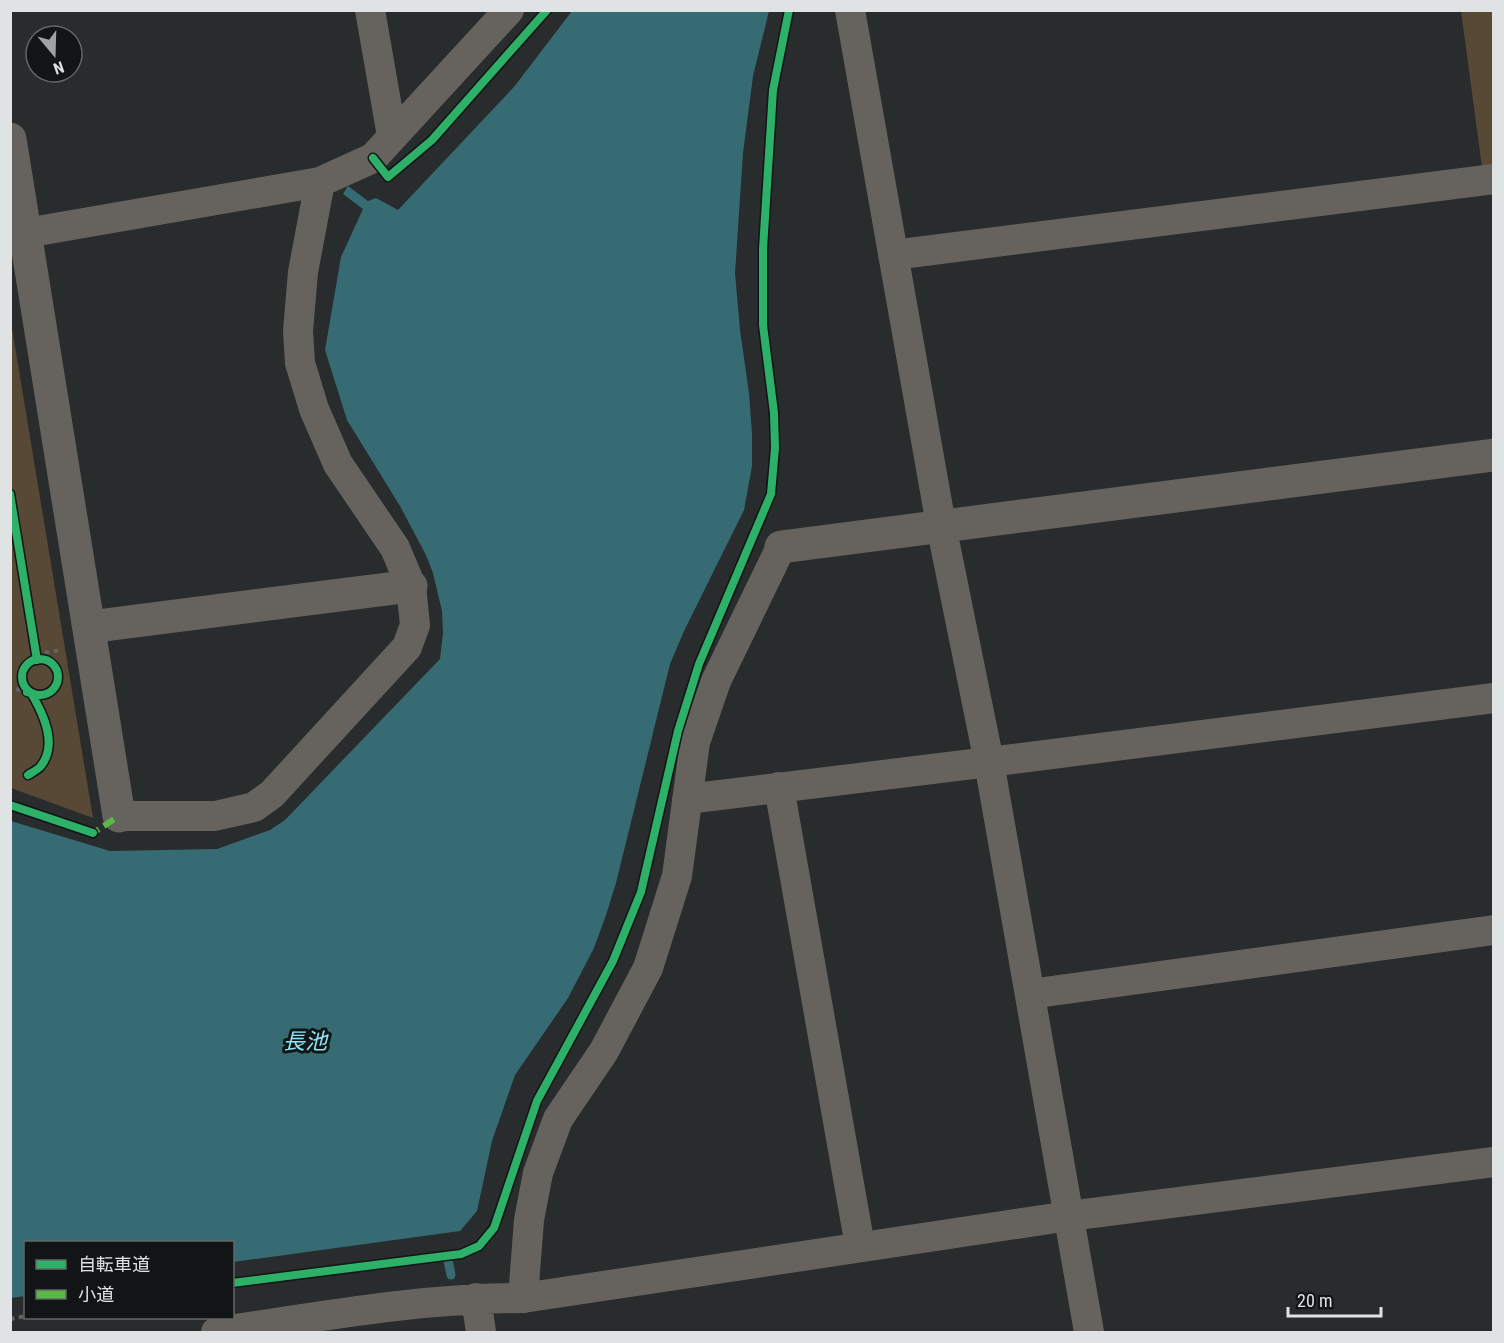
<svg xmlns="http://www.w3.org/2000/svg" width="1504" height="1343" viewBox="0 0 1504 1343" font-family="'Roboto Condensed','Noto Sans JP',sans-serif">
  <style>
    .green { fill: #574935 }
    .water { fill: #376b74 }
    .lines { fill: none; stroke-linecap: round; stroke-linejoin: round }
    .stream { stroke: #376b74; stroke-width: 9 }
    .path { stroke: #62625f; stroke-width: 4; stroke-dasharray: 4.5 4.5; stroke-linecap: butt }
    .minor { stroke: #66635f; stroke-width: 30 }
    .tertiary { stroke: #66635f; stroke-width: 33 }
    .quiet { stroke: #58b947; stroke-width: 6; stroke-dasharray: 12 6; stroke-linecap: butt }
    .cycleway-casing { stroke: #121515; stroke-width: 11 }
    .cycleway { stroke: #2db169; stroke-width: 8 }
    .labels { text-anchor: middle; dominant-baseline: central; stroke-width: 6; stroke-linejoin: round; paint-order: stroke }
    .water-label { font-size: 22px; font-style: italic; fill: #8ae7f7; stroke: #121515 }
  </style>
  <rect width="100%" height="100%" fill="#282c2d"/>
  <path class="green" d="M 1461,11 L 1493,11 L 1493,165 L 1482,167 Z
    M 10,316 L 93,818 L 11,788 Z"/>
  <path class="water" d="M 572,11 L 769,11 L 753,76 L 743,153 L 735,273 L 740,330 L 749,393 L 752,434 L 752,466 L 744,510 L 684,631 L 670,664 L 616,883 L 606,915 L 594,948 L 568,998 L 515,1075 L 492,1141 L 477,1211 L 460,1231 L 233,1262 L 232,1242 L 26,1242 L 25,1296 L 11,1298 L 11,821 L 110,851 L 217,849 L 270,830 L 285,820 L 440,659 L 443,633 L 442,611 L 433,573 L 426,555 L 400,506 L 347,420 L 325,350 L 341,257 L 363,209 L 343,194 L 348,186 L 368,201 L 376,198 L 398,210 L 514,87 Z"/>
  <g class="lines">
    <path class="stream" d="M 448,1260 L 451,1275"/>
    <path class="path" d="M 538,21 L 547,10
      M 10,494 L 37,660
      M 758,523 L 771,494 L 775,448 L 774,413 L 763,325 L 763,249 L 773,90 L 789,10
      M 36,654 L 61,650
      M22 677a18 18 0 1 1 36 0a18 18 0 1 1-36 0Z
      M 16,689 L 31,693 C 43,713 59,745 40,767 C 37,770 31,773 28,775
      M 608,971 L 622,939
      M 572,1040 L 581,1023
      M 232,1283 L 461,1254 C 478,1246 490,1239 496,1220
      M 10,1319 L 26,1316"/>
    <path class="minor" d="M 370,10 L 392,136
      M 850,10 L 941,525 L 989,762 L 1089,1332
      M 26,233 L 320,182 L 373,158 L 509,10
      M 893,255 L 1494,179
      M 779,787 L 860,1246
      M 687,799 L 989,762 L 1494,698
      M 119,816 L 215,816 L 254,807 L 272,794 L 407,647 L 415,625 L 411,586 L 395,548 L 338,464 L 314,409 L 300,363 L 298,331 L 303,272 L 320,182
      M 1030,994 L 1494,930
      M 476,1298 L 481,1332
      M 523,1298 L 529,1220 L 538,1173 L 558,1119 L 604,1051 L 648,968 L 677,876 L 695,742 L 716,681 L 781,547
      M 216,1332 C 318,1317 420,1298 523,1298 L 1069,1216 L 1494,1162"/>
    <path class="tertiary" d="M 10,139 L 119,816
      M 781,547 L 1494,455
      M 89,627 L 411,586"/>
    <path class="quiet" d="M 88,832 L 93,833 L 119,816"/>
    <defs>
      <path id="cycleway" d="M 373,158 L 388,177 L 432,140 L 547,10
        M 10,494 L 37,660
        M22 677a18 18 0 1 1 36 0a18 18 0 1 1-36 0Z
        M 27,692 L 31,693 C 43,713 59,745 40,767 C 37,770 31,773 28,775
        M 10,805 L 93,833
        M 232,1283 L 461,1254 L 479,1246 L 494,1228 L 537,1101 L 613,961 L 641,892 L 678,731 L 699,664 L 771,494 L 775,448 L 774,413 L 763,325 L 763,249 L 773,90 L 789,10"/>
    </defs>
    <use href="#cycleway" class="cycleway-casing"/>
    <use href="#cycleway" class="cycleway"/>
  </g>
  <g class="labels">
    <g class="water-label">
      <text x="305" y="1041">長池</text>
    </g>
  </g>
  <rect width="1504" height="1343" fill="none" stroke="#dfe3e3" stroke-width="24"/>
  <rect x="24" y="1241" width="210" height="78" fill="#121515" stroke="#646767" stroke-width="1.5"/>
  <rect x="36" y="1260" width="30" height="9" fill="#2db169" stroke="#646767" stroke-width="1.5"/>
  <text x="78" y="1271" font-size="18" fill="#dfe3e3">自転車道</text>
  <rect x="36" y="1290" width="30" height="9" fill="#58b947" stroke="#646767" stroke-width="1.5"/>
  <text x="78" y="1301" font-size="18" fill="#dfe3e3">小道</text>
  <g transform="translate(54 54) rotate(161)"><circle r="28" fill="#121515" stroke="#646767" stroke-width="1.5"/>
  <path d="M0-4.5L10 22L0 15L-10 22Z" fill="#9fa3a3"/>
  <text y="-9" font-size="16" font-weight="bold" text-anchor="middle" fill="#dfe3e3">N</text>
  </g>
  <path d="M1288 1307v9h93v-9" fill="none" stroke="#dfe3e3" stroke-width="3"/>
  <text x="1297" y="1307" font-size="18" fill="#dfe3e3" stroke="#121515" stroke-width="4.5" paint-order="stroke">20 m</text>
</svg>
